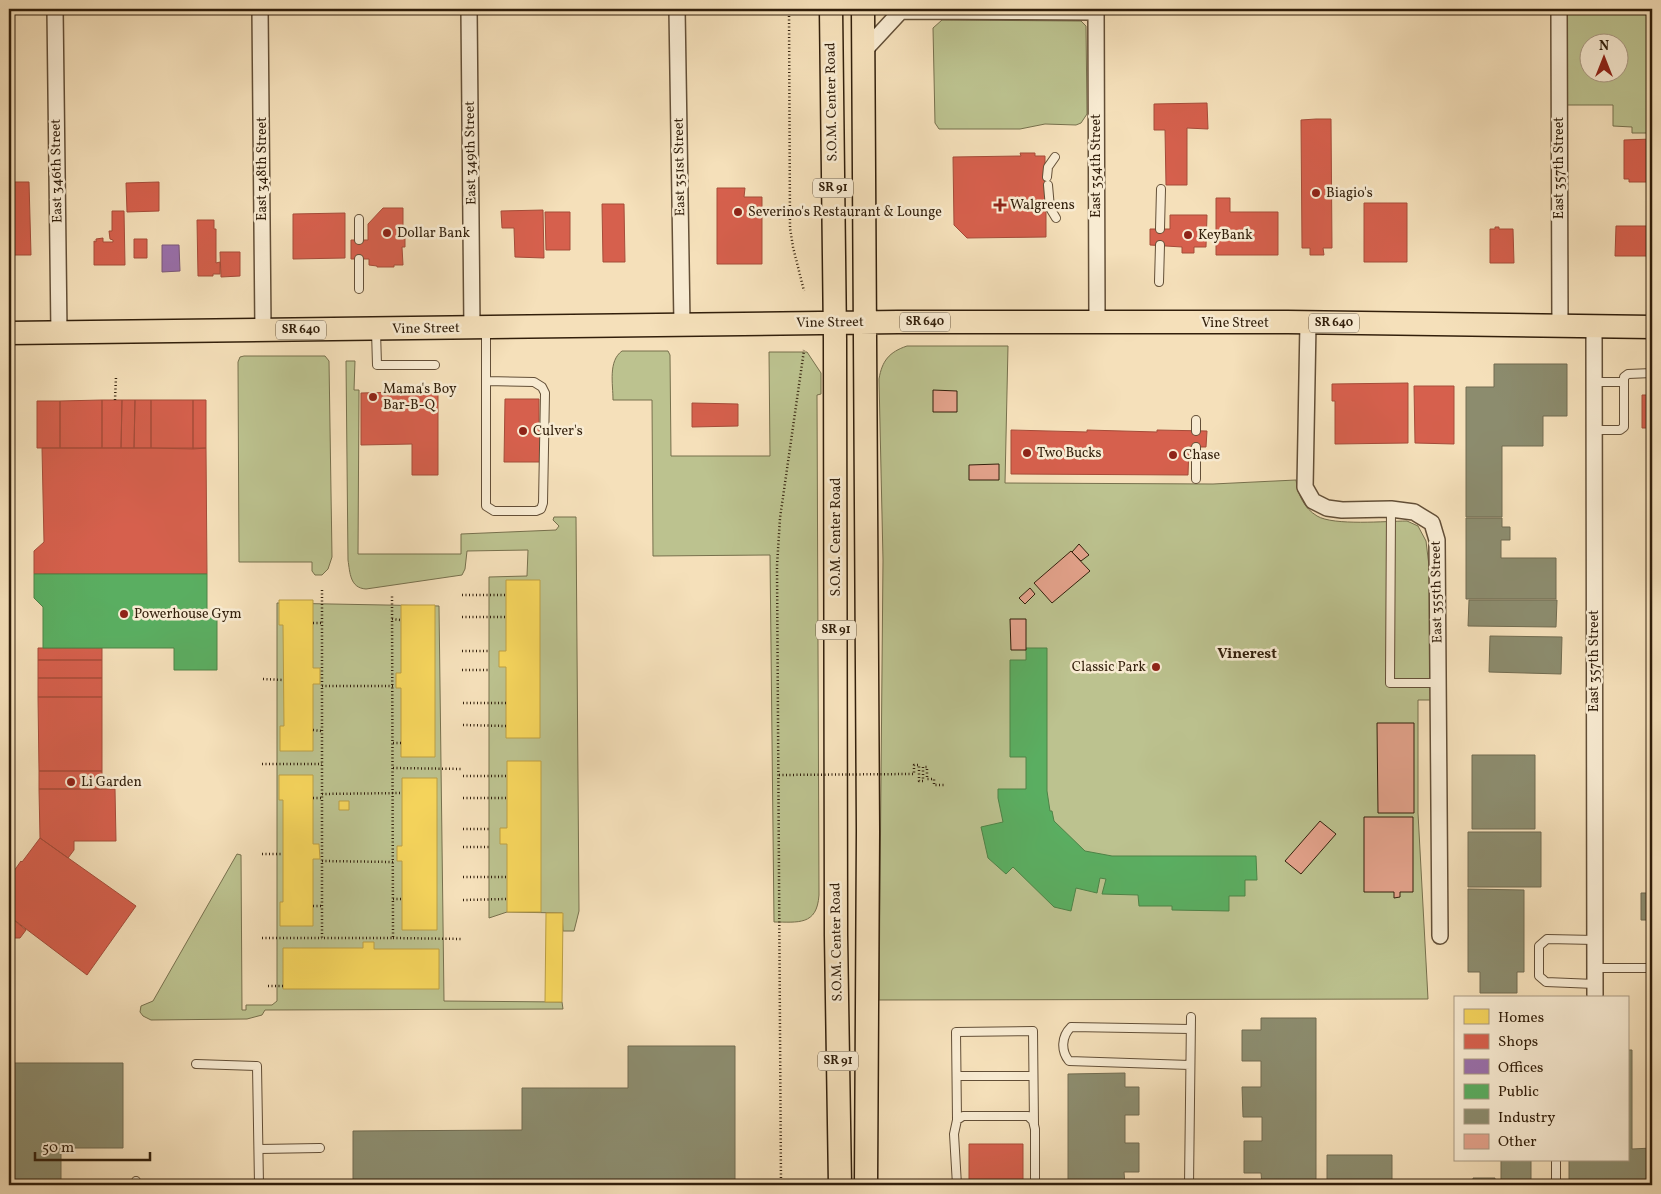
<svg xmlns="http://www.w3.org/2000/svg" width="1661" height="1194" viewBox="0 0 1661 1194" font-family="Vollkorn,serif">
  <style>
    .green { fill: #bcc28f; stroke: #77704d; fill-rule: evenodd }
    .homes { fill: #f6d55c; stroke: #bb9e44 }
    .shops { fill: #d6604d; stroke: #a54c39 }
    .offices { fill: #9970ab; stroke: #7a587b }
    .public { fill: #5aae61; stroke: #4e8347 }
    .industry { fill: #8c8c6e; stroke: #716b50 }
    .building { fill: #e3a28b; stroke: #321f0b }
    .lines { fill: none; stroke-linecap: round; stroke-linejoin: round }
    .service-casing { stroke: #634f37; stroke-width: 10 }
    .minor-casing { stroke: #634f37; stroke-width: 18 }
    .primary-casing { stroke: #321f0b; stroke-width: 25 }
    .path { stroke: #321f0b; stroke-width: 2.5; stroke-dasharray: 1 2.5; stroke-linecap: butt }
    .service { stroke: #f8ebd2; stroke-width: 8 }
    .minor { stroke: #f8ebd2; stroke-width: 15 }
    .primary { stroke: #f5e0ba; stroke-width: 22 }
    .path-bridge { stroke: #321f0b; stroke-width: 2.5; stroke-dasharray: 1 2.5; stroke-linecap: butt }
    .poi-dot { fill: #8f2418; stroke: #f8ebd2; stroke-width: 2 }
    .labels { text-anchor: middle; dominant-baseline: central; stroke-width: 5; stroke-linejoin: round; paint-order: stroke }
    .shield { fill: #f8ebd2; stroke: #6d5c47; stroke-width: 1 }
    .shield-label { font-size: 12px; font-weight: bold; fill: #321f0b }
    .street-label { font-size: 14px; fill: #321f0b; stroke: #f8ebd2 }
    .poi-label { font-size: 14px; fill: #321f0b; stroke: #f8ebd2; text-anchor: start }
    .neighbourhood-label { font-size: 15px; font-weight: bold; fill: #321f0b; stroke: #f8ebd2 }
  </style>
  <rect width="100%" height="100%" fill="#f5e0ba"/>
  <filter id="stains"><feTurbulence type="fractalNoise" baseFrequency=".004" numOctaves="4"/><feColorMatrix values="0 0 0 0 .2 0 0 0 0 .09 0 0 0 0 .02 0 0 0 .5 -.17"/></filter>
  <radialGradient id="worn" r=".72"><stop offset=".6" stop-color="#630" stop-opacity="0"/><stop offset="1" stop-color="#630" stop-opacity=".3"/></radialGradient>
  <path class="green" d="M 1562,9 L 1652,9 L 1652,133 L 1632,133 L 1632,127 L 1613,126 L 1613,105 L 1560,105 ZM 1588,42 L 1618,42 L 1618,72 L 1588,72 Z
    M 942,20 L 1081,21 L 1086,26 L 1087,114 L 1081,123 L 1076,125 L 1045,124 L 1020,129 L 939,129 L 935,123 L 933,28 Z
    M 907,346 L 1008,346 L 1005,483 L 1213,484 L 1296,480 C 1298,495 1304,508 1317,516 C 1334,526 1386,521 1407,521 L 1418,526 L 1426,541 L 1429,566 L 1432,700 L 1418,700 L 1418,813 L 1428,999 L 879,1000 L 883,560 L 879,379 C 882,361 889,352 907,346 Z
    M 622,351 L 668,351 L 670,355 L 671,456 L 770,456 L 769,352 L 807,352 L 821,373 L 821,394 L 817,395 L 819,895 C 817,926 798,922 774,922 L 770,555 L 653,556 L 652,400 L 613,400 C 613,384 608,361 622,351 Z
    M 244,356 L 325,356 L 329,361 L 332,557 L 328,569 L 322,575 L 315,575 L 312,571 L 312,562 L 239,562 L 238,362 L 240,357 Z
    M 346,361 L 355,361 L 354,390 L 359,390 L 358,554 L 461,554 L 461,534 L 556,530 L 559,526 L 553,520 L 554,517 L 576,517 L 579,911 L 574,931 L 563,931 L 562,913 L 507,912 L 489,918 L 489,577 L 527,576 L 528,550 L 467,551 L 465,569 L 462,575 L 366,589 C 350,588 350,573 348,560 Z
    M 277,603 L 439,606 L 444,1001 L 562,1002 L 563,1009 L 265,1010 L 262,1015 L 247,1019 L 151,1020 L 143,1016 L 140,1012 L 141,1006 L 153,1001 L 237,854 L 241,855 L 242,1010 L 246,1010 L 246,1005 L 272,1005 L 277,1001 Z"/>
  <path class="homes" d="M 506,580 L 540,580 L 540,738 L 506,738 L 506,667 L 499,667 L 499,651 L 506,651 Z
    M 279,600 L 313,600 L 313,668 L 320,668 L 320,684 L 313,684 L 313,751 L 280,751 L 280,726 L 284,726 L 283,625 L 279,625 Z
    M 401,605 L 435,605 L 435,757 L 401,757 L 401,688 L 396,688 L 396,673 L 401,673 Z
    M 507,761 L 541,761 L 541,912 L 507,912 L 507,844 L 500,844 L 500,828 L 507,828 Z
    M 279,775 L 313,775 L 313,844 L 319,844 L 320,859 L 313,859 L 313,926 L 280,926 L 280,902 L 283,902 L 283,800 L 279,800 Z
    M 402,778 L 437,778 L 437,930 L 402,930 L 402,861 L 397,861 L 397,846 L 402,846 Z
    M 339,801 L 349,801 L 349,810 L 339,810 Z
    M 546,913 L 563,913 L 562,1002 L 545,1002 Z
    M 363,942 L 374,942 L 374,949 L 439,949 L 439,989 L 283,989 L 283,948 L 363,948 Z"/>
  <path class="shops" d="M 1207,103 L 1208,129 L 1187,128 L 1187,185 L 1166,185 L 1165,130 L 1154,130 L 1154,104 Z
    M 1316,119 L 1331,119 L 1332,248 L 1323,248 L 1324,255 L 1310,255 L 1310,248 L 1302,248 L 1301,120 Z
    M 1652,139 L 1652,182 L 1629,182 L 1629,179 L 1624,179 L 1624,140 Z
    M 1020,153 L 1035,153 L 1035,156 L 1045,156 L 1045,177 L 1049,177 L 1049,185 L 1046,185 L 1046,237 L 967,238 L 954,225 L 953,157 L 1021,156 Z
    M 9,182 L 29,182 L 31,255 L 12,255 L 12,258 L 9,259 Z
    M 159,182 L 159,211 L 127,212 L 126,183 Z
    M 717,188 L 745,188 L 744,197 L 762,197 L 762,264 L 717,264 Z
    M 1216,198 L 1230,198 L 1230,212 L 1278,212 L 1278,255 L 1216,255 Z
    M 1364,203 L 1407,203 L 1407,262 L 1364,262 Z
    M 602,204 L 624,204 L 625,262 L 603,262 Z
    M 383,208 L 403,208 L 403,227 L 405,227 L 405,247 L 402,247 L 403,265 L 394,265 L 394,267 L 377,267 L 377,266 L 369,265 L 369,259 L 351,259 L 351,240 L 368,240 L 368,224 Z
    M 543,210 L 544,258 L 515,257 L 514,228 L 502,228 L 501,211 Z
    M 112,211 L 124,211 L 125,265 L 94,265 L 94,241 L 96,242 L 96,239 L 103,238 L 103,242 L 113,242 L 113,240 L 110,239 L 109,231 L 112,231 Z
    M 545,212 L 570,212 L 570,250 L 546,250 Z
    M 345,213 L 345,258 L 293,259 L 293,214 Z
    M 1170,215 L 1207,215 L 1206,247 L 1194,247 L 1194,253 L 1182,253 L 1182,247 L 1150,245 L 1150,229 L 1170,229 Z
    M 197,220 L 214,220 L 214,229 L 216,229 L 216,263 L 220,262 L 220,274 L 213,274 L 213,276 L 198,276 Z
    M 1616,226 L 1652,226 L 1652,256 L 1615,256 Z
    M 1495,227 L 1499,227 L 1499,229 L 1513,229 L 1514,263 L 1490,263 L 1490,229 L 1495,229 Z
    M 134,239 L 147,239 L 147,258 L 134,258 Z
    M 220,252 L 240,252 L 240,276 L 221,277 Z
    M 1408,383 L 1408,443 L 1335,444 L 1335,401 L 1332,401 L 1332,384 Z
    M 1414,386 L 1454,386 L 1454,444 L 1415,443 Z
    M 399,392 L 438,392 L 438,475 L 412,475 L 412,444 L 361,445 L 361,393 Z
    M 1642,395 L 1652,395 L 1652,428 L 1642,428 Z
    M 505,399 L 539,399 L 539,430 L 543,431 L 541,462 L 504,462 Z
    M 102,400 L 102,448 L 60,448 L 60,401 Z
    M 102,400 L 122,400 L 121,448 L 102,448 Z
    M 122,400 L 135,400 L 134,448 L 121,448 Z
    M 135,400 L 151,400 L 151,448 L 134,448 Z
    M 151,400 L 193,400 L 193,449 L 151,448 Z
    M 193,400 L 206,400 L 206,448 L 193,449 Z
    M 37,401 L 60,401 L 60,448 L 37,448 Z
    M 692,403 L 738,404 L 738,426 L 692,427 Z
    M 1011,430 L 1087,432 L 1087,430 L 1157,432 L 1157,430 L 1207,431 L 1206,447 L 1189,447 L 1188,475 L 1011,474 Z
    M 42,448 L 206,448 L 207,574 L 34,574 L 34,551 L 44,542 Z
    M 38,648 L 102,648 L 102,660 L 38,660 Z
    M 38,660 L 102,660 L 102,678 L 38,678 Z
    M 38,678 L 102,678 L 102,697 L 38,697 Z
    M 38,697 L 102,697 L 102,771 L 39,771 Z
    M 39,771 L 102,771 L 102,789 L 39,789 Z
    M 39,789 L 115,789 L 116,841 L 74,841 L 74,850 L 68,858 L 40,838 Z
    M 40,838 L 136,906 L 87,975 L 9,916 L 9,878 L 21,861 L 22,862 Z
    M 9,916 L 26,930 L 20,938 L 9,938 Z
    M 969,1144 L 1023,1144 L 1023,1185 L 969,1185 Z"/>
  <path class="offices" d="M 162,245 L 179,245 L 180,271 L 162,272 Z"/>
  <path class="public" d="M 34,574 L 207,574 L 207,617 L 217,617 L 217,670 L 174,670 L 174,648 L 43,648 L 43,607 L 34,598 Z
    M 1026,648 L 1047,648 L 1047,791 L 1050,811 L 1052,811 L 1054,821 L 1085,851 L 1112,856 L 1256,856 L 1257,880 L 1245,880 L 1245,896 L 1229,896 L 1229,911 L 1172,910 L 1172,906 L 1139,906 L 1138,895 L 1102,894 L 1106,879 L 1100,878 L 1097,893 L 1076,888 L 1071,911 L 1054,907 L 1013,867 L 1006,874 L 988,858 L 981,827 L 1003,822 L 998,798 L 998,789 L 1026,789 L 1026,757 L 1010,757 L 1010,660 L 1026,660 Z"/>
  <path class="industry" d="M 1494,364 L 1567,364 L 1567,416 L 1543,416 L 1543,446 L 1502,446 L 1502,517 L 1466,517 L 1466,387 L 1494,387 Z
    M 1466,518 L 1502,518 L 1502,527 L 1510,527 L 1510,540 L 1501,540 L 1501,558 L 1556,558 L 1556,599 L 1466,599 Z
    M 1469,600 L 1557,600 L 1556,627 L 1468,626 Z
    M 1490,636 L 1562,637 L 1561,674 L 1489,672 Z
    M 1472,755 L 1535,755 L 1535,829 L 1472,829 Z
    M 1468,832 L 1541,832 L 1541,887 L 1468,887 Z
    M 1468,889 L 1524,890 L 1524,972 L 1517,972 L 1517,993 L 1480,993 L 1480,972 L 1468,972 Z
    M 1641,893 L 1652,893 L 1652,931 L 1648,931 L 1648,920 L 1641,920 Z
    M 1261,1018 L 1316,1018 L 1316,1185 L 1262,1185 L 1261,1173 L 1244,1173 L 1244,1141 L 1262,1141 L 1262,1117 L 1243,1117 L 1242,1087 L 1261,1087 L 1261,1061 L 1242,1061 L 1242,1030 L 1261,1030 Z
    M 628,1046 L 735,1046 L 735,1185 L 353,1185 L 353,1131 L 522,1130 L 522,1088 L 628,1088 Z
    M 1627,1050 L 1632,1050 L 1632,1149 L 1652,1148 L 1652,1185 L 1569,1185 L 1569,1160 L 1627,1160 Z
    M 9,1063 L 123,1063 L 123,1148 L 61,1148 L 61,1185 L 9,1185 Z
    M 1125,1073 L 1125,1087 L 1139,1087 L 1139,1115 L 1125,1115 L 1125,1143 L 1139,1143 L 1139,1172 L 1124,1172 L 1125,1185 L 1068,1185 L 1068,1074 Z
    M 1327,1155 L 1392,1155 L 1392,1185 L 1327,1185 Z
    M 1501,1160 L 1531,1160 L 1531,1185 L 1501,1185 Z
    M 1473,1178 L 1495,1178 L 1495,1185 L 1473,1185 Z"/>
  <path class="building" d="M 933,390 L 957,391 L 957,412 L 933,412 Z
    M 999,464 L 999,480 L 969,480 L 969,465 Z
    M 1079,544 L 1089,555 L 1081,561 L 1072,552 Z
    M 1071,551 L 1090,571 L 1052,603 L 1034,583 Z
    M 1030,588 L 1035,594 L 1025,604 L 1019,598 Z
    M 1010,619 L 1026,619 L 1026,650 L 1011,650 Z
    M 1377,723 L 1414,723 L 1414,813 L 1378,813 Z
    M 1364,817 L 1413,817 L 1413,892 L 1400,892 L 1400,897 L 1394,898 L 1394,892 L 1364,892 Z
    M 1320,821 L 1336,834 L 1301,874 L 1285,861 Z"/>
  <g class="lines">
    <defs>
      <path id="service" d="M 1047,177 L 1048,167 L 1055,157
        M 1048,185 L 1050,208 L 1056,218
        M 1160,229 L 1161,189
        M 359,240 L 359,219
        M 1159,282 L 1160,245
        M 359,289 L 359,259
        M 486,330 L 486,506 L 494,511 L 536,511 L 541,509 L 543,503 L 545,393 L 542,387 L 534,382 L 486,381
        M 376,331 L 377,365 L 435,365
        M 1594,382 L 1624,382
        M 1594,430 L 1620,430 L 1624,427 L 1624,377 L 1628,374 L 1652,373
        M 1196,431 L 1196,420
        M 1196,447 L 1196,479
        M 1391,509 L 1390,683 L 1438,683
        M 1595,940 L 1547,939 L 1539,946 L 1539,976 L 1546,982 L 1595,984
        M 1595,968 L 1652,968
        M 196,1064 L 257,1066 L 259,1185
        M 1190,1065 L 1069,1061 C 1061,1051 1061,1037 1071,1027 L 1190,1029
        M 957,1076 L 1033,1076
        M 957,1120 L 956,1032 L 1033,1031 L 1034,1125
        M 259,1149 L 320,1148
        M 1556,1160 L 1556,1185
        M 136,1185 L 136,1181
        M 957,1185 L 954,1134 L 957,1120 L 963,1116 L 1028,1116 L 1033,1121 L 1035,1129 L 1035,1185
        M 1189,1185 L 1191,1017"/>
      <path id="minor" d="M 55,9 L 59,333
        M 260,9 L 263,330
        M 469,9 L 472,328
        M 677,9 L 682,324
        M 897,9 L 901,11 L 1096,12
        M 1096,9 L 1097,322
        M 1559,9 L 1560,327
        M 863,52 L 901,11
        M 1308,323 L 1305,487 L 1313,501 L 1327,508 L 1342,510 L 1391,509 L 1414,512 L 1432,523 L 1437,540 L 1440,936
        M 1594,327 L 1595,995"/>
      <path id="primary" d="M 831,9 L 835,339 L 836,936 L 840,1185
        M 863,9 L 868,831 L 866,1185
        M 9,333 L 898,322 L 1288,322 L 1652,327"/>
    </defs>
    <use href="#service" class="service-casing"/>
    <use href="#minor" class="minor-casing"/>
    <use href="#primary" class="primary-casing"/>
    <path class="path" d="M 789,9 L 790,228 L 793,247 L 804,291
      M 115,400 L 116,377
      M 322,590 L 322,938 L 393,938 L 392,595
      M 462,595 L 506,595
      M 462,617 L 506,617
      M 392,619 L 401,620
      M 313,623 L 322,623
      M 462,651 L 489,651
      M 462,670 L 489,670
      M 263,679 L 284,680
      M 322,686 L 393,686
      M 463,703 L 506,703
      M 463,725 L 506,726
      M 313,730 L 322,731
      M 393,743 L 401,743
      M 262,764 L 322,764
      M 393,768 L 463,769
      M 912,774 L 914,774 L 914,765 L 919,765 L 919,781 L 923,781 L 923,767 L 927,767 L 927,779 L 934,779 L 934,785 L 945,785
      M 463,776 L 507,776
      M 322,794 L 402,793
      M 313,798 L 322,798
      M 463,798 L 507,798
      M 463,829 L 489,829
      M 463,847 L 489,847
      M 262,854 L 283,854
      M 322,861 L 393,862
      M 463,877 L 507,877
      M 393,899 L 402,899
      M 463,900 L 507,899
      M 313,906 L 322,906
      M 262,938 L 322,938
      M 393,938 L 463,939
      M 268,986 L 283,986
      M 781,1185 L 777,566 L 780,518 L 804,350"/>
    <use href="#service" class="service"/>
    <use href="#minor" class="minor"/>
    <use href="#primary" class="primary"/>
    <path class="path-bridge" d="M 779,775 L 912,774"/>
  </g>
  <g class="poi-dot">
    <circle cx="1316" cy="193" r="5"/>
    <path d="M997.5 197.5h5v5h5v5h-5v5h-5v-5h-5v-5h5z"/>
    <circle cx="738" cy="212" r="5"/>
    <circle cx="387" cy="233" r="5"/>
    <circle cx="1188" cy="235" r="5"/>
    <circle cx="373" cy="397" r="5"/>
    <circle cx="523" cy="431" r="5"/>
    <circle cx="1027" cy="453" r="5"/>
    <circle cx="1173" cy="455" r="5"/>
    <circle cx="124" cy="614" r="5"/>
    <circle cx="1156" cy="667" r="5"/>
    <circle cx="71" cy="782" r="5"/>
  </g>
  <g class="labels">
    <g class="shield">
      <rect x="813" y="178.5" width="40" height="19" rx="4"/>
      <rect x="900" y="312.5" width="50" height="19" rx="4"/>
      <rect x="1309" y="313.5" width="50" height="19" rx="4"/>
      <rect x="276" y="320.5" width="50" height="19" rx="4"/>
      <rect x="816" y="620.5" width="40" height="19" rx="4"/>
      <rect x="818" y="1051.5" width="40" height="19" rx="4"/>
    </g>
    <g class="shield-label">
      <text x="833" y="188">SR 91</text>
      <text x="925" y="322">SR 640</text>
      <text x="1334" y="323">SR 640</text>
      <text x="301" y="330">SR 640</text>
      <text x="836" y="630">SR 91</text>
      <text x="838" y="1061">SR 91</text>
    </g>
    <g class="street-label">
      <text transform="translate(832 102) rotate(-91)">S.O.M. Center Road</text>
      <text transform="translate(471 153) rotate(-91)">East 349th Street</text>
      <text transform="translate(1096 166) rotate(-90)">East 354th Street</text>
      <text transform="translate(680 167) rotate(-91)">East 351st Street</text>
      <text transform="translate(1559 168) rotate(-90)">East 357th Street</text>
      <text transform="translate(262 169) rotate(-90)">East 348th Street</text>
      <text transform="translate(57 171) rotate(-91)">East 346th Street</text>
      <text transform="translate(830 323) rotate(-1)">Vine Street</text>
      <text x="1235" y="323">Vine Street</text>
      <text transform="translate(426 329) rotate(-1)">Vine Street</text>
      <text transform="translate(836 537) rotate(-90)">S.O.M. Center Road</text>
      <text transform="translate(1437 592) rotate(-91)">East 355th Street</text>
      <text transform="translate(1594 661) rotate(-90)">East 357th Street</text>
      <text transform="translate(837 942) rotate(-91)">S.O.M. Center Road</text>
    </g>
    <g class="poi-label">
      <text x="1326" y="193">Biagio's</text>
      <text x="1010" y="205">Walgreens</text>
      <text x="748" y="212">Severino's Restaurant &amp; Lounge</text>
      <text x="397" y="233">Dollar Bank</text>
      <text x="1198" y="235">KeyBank</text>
      <text x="383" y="389">Mama's Boy<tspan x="383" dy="16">Bar-B-Q</tspan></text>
      <text x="533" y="431">Culver's</text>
      <text x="1037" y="453">Two Bucks</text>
      <text x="1183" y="455">Chase</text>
      <text x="134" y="614">Powerhouse Gym</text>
      <text x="1146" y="667" text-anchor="end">Classic Park</text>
      <text x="81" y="782">Li Garden</text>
    </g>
    <g class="neighbourhood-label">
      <text x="1247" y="654">Vinerest</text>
    </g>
  </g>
  <rect width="1661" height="1194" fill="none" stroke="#f5e0ba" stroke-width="30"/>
  <rect x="10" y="10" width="1641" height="1174" fill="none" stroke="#321f0b" stroke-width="2.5"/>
  <rect x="15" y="15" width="1631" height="1164" fill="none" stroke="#321f0b"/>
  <rect x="1454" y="996" width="175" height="165" fill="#f8ebd2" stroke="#a99982"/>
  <rect x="1464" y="1009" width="25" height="15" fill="#f6d55c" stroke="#a99982"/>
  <text x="1498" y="1022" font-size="15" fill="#321f0b">Homes</text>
  <rect x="1464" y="1034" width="25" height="15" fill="#d6604d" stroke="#a99982"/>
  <text x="1498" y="1046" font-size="15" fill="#321f0b">Shops</text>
  <rect x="1464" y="1059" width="25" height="15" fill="#9970ab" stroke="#a99982"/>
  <text x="1498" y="1072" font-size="15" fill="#321f0b">Offices</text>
  <rect x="1464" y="1084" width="25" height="15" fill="#5aae61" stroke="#a99982"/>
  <text x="1498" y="1096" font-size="15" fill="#321f0b">Public</text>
  <rect x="1464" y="1109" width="25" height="15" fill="#8c8c6e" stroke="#a99982"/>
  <text x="1498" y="1122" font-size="15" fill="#321f0b">Industry</text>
  <rect x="1464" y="1134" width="25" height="15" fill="#e3a28b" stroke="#a99982"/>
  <text x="1498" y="1146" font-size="15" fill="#321f0b">Other</text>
  <g transform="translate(1604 58)"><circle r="24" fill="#f8ebd2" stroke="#a99982"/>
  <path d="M0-4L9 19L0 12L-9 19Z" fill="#8f2418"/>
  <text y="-8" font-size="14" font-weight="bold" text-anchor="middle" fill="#321f0b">N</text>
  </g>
  <path d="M35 1152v8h115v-8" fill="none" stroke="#321f0b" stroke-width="2.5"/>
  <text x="42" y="1152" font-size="15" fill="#321f0b" stroke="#f8ebd2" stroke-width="4" paint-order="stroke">50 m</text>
  <rect width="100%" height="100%" filter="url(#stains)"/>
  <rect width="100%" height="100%" fill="url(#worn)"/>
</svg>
